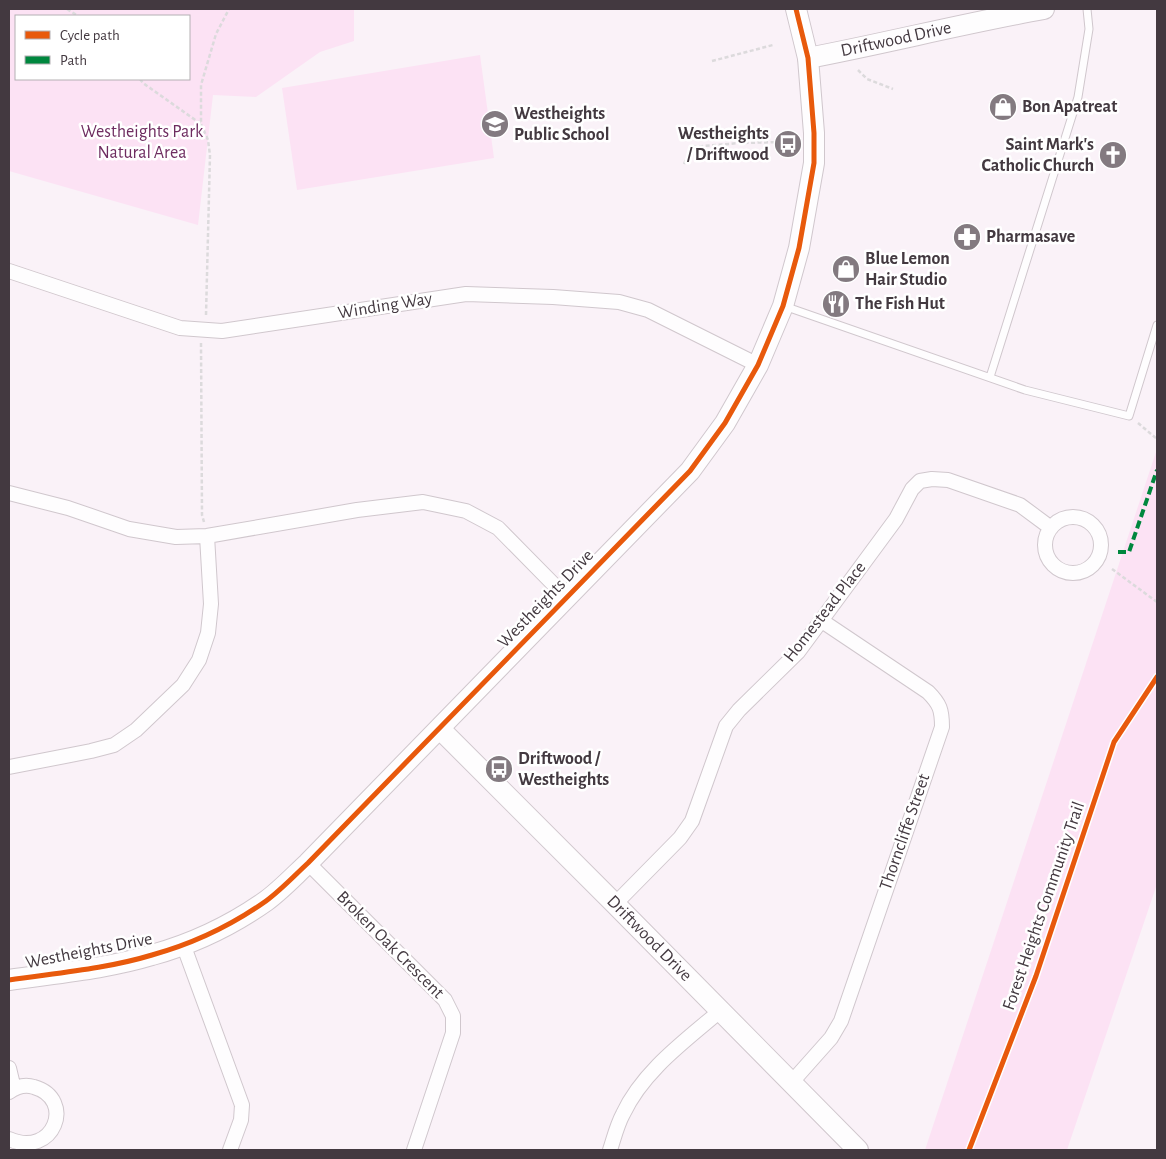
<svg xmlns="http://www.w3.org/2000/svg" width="1166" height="1159" viewBox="0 0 1166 1159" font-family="'Alegreya Sans',sans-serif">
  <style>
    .green { fill: #fce2f4; fill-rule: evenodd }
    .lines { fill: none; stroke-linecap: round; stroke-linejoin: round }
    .lane-casing { stroke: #d0c7cd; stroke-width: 9 }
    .street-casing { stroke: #d0c7cd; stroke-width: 16 }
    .secondary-casing { stroke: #d0c7cd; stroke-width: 22 }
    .path { stroke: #dcdadc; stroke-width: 2.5; stroke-dasharray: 4 2.5; stroke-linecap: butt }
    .lane { stroke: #fefdfe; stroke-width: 7 }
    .street { stroke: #fefdfe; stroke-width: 14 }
    .secondary { stroke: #fefdfe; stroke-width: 20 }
    .quiet { stroke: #00873e; stroke-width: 4; stroke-dasharray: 8 4; stroke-linecap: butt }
    .cycleway-casing { stroke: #fff; stroke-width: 8 }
    .cycleway { stroke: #e8590c; stroke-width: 5 }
    .labels { text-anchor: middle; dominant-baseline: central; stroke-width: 5; stroke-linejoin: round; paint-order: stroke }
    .street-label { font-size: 18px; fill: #433940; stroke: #fff }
    .poi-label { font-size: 18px; font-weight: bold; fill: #433940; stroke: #fff; text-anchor: start }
    .park-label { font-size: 18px; fill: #6e2c60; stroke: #fff }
  </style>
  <rect width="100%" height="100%" fill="#faf2f8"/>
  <path class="green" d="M 9,9 L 354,9 L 354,41 L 320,52 L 256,97 L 213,95 L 198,225 L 9,171 ZM 16,16 L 189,16 L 189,79 L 16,79 Z
    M 480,55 L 494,158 L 297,190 L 282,88 Z
    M 1157,449 L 1157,884 L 1067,1150 L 925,1150 Z"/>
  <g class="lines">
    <defs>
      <path id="lane" d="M 784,306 L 1025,390 L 1129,416 L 1157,325
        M 990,377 L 1078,97 L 1089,29 L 1087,9"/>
      <path id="street" d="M 9,271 L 180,328 L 222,331 L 466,294 L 553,297 L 619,302 L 648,310 L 758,365
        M 9,493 L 68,508 L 129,529 L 176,537 L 207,536 L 357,510 L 423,502 L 466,511 L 498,528 L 566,597
        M1045 545a28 28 0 1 1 56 0a28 28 0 1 1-56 0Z
        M 9,767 L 91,751 L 114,745 L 136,730 L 183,685 L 199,660 L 208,633 L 211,604 L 207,536
        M 308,863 L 445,1000 L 453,1016 L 453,1033 L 414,1150
        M 615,904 L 680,838 L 692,821 L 726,726 L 739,710 L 798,652 L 896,519 L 912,489 L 920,481 L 932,479 L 948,480 L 1020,505 L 1051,528
        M 183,944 L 242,1105 L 241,1120 L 230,1150
        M 9,1068 L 14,1089
        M 791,1083 L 831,1038 L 841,1021 L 942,727 C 942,710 940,704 928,692 L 822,621
        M 9,1092 C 16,1087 25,1084 34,1087 C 76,1099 54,1159 9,1139
        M 610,1150 C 614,1138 617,1125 623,1114 C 643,1071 685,1041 720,1011"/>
      <g id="secondary">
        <path id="s1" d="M 808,58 C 887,43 965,23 1044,9"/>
        <path id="s2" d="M 440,729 L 615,904 L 858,1150"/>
        <path d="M 9,980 C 56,973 106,969 152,955 C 192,944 232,925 266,901 C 281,890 295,875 308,863 L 690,471 L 725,423 L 758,365 L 783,306 L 799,248 L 814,163 L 814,133 L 808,58 L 796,9"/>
      </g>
    </defs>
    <use href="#lane" class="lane-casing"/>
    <use href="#street" class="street-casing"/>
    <use href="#secondary" class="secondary-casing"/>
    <path class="path" d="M 67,9 L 78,16
      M 712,61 L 773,45
      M 858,70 L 867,79 L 893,89
      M 140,79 L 143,83 L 201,124
      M 684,164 L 692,147 L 740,143 L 782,142
      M 206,315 L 210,155 L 208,140 L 201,124 L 201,85 L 216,34 L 229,9
      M 201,343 L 202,515 L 204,522
      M 1138,423 L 1157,439
      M 1112,569 L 1157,602"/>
    <use href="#lane" class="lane"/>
    <use href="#street" class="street"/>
    <use href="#secondary" class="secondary"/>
    <path class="quiet" d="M 1118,552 L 1129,552 L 1157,470"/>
    <defs>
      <path id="cycleway" d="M 9,980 C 56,973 106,969 152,955 C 192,944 232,925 266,901 C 281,890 295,875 308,863 L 690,471 L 725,423 L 758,365 L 783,306 L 799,248 L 814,163 L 814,133 L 808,58 L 796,9
        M 969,1150 L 1036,976 L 1114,742 L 1157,677"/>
    </defs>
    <use href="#cycleway" class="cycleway-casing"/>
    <use href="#cycleway" class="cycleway"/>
  </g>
  <defs>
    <symbol id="shop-disc" viewBox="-11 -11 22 22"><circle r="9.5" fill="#837a80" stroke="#fff"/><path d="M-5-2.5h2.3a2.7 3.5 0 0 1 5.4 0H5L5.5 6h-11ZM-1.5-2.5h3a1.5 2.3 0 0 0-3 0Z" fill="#fff"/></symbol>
    <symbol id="school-disc" viewBox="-11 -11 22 22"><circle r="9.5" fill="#837a80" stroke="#fff"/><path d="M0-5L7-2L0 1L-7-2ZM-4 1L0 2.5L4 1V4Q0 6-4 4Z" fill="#fff"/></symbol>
    <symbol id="bus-disc" viewBox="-11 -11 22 22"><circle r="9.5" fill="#837a80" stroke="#fff"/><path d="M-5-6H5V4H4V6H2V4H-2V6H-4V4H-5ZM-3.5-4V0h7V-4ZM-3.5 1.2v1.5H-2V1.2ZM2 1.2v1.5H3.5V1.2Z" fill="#fff"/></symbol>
    <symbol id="church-disc" viewBox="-11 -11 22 22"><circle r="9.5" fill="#837a80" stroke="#fff"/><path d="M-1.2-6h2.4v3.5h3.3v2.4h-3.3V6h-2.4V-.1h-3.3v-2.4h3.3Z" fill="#fff"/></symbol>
    <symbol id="pharmacy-disc" viewBox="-11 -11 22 22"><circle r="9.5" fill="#837a80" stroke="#fff"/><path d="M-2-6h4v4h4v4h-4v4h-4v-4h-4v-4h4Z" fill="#fff"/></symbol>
    <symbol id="restaurant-disc" viewBox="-11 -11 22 22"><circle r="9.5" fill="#837a80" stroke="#fff"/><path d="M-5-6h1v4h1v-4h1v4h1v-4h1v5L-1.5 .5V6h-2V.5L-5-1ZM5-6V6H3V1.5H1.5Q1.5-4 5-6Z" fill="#fff"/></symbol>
  </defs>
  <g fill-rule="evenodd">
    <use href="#shop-disc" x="987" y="91" width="32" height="32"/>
    <use href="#school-disc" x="479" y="108" width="32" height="32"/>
    <use href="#bus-disc" x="772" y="128" width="32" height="32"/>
    <use href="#church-disc" x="1097" y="139" width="32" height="32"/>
    <use href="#pharmacy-disc" x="951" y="221" width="32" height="32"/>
    <use href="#shop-disc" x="830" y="253" width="32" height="32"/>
    <use href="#restaurant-disc" x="820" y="288" width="32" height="32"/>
    <use href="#bus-disc" x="483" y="753" width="32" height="32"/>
  </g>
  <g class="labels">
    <g class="street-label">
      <text stroke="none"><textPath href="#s1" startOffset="90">Driftwood Drive</textPath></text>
      <text transform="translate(385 306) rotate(-9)">Winding Way</text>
      <text transform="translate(546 599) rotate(-46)">Westheights Drive</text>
      <text transform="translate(825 612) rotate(-52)">Homestead Place</text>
      <text transform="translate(905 832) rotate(-71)">Thorncliffe Street</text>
      <text transform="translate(1044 906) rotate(-71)">Forest Heights Community Trail</text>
      <text stroke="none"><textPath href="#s2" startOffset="296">Driftwood Drive</textPath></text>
      <text transform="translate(390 945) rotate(45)">Broken Oak Crescent</text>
      <text transform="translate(89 951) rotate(-11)">Westheights Drive</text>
    </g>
    <g class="poi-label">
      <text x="1022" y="107">Bon Apatreat</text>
      <text x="514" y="114">Westheights<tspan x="514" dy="21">Public School</tspan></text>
      <text x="769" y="134" text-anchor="end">Westheights<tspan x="769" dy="21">/ Driftwood</tspan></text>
      <text x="1094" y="145" text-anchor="end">Saint Mark's<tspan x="1094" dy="21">Catholic Church</tspan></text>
      <text x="986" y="237">Pharmasave</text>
      <text x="865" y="259">Blue Lemon<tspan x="865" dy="21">Hair Studio</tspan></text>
      <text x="855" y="304">The Fish Hut</text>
      <text x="518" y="759">Driftwood /<tspan x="518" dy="21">Westheights</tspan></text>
    </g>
    <g class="park-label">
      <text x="142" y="132">Westheights Park<tspan x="142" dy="21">Natural Area</tspan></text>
    </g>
  </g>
  <rect width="1166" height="1159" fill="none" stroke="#433940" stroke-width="20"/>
  <rect x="15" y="15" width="175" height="65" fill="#ffffff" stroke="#b4b0b3"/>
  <rect x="25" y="31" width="25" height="8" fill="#e8590c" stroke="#b4b0b3"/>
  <text x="60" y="40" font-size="15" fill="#433940">Cycle path</text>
  <rect x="25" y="56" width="25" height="8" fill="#00873e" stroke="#b4b0b3"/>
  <text x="60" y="65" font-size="15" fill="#433940">Path</text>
</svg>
